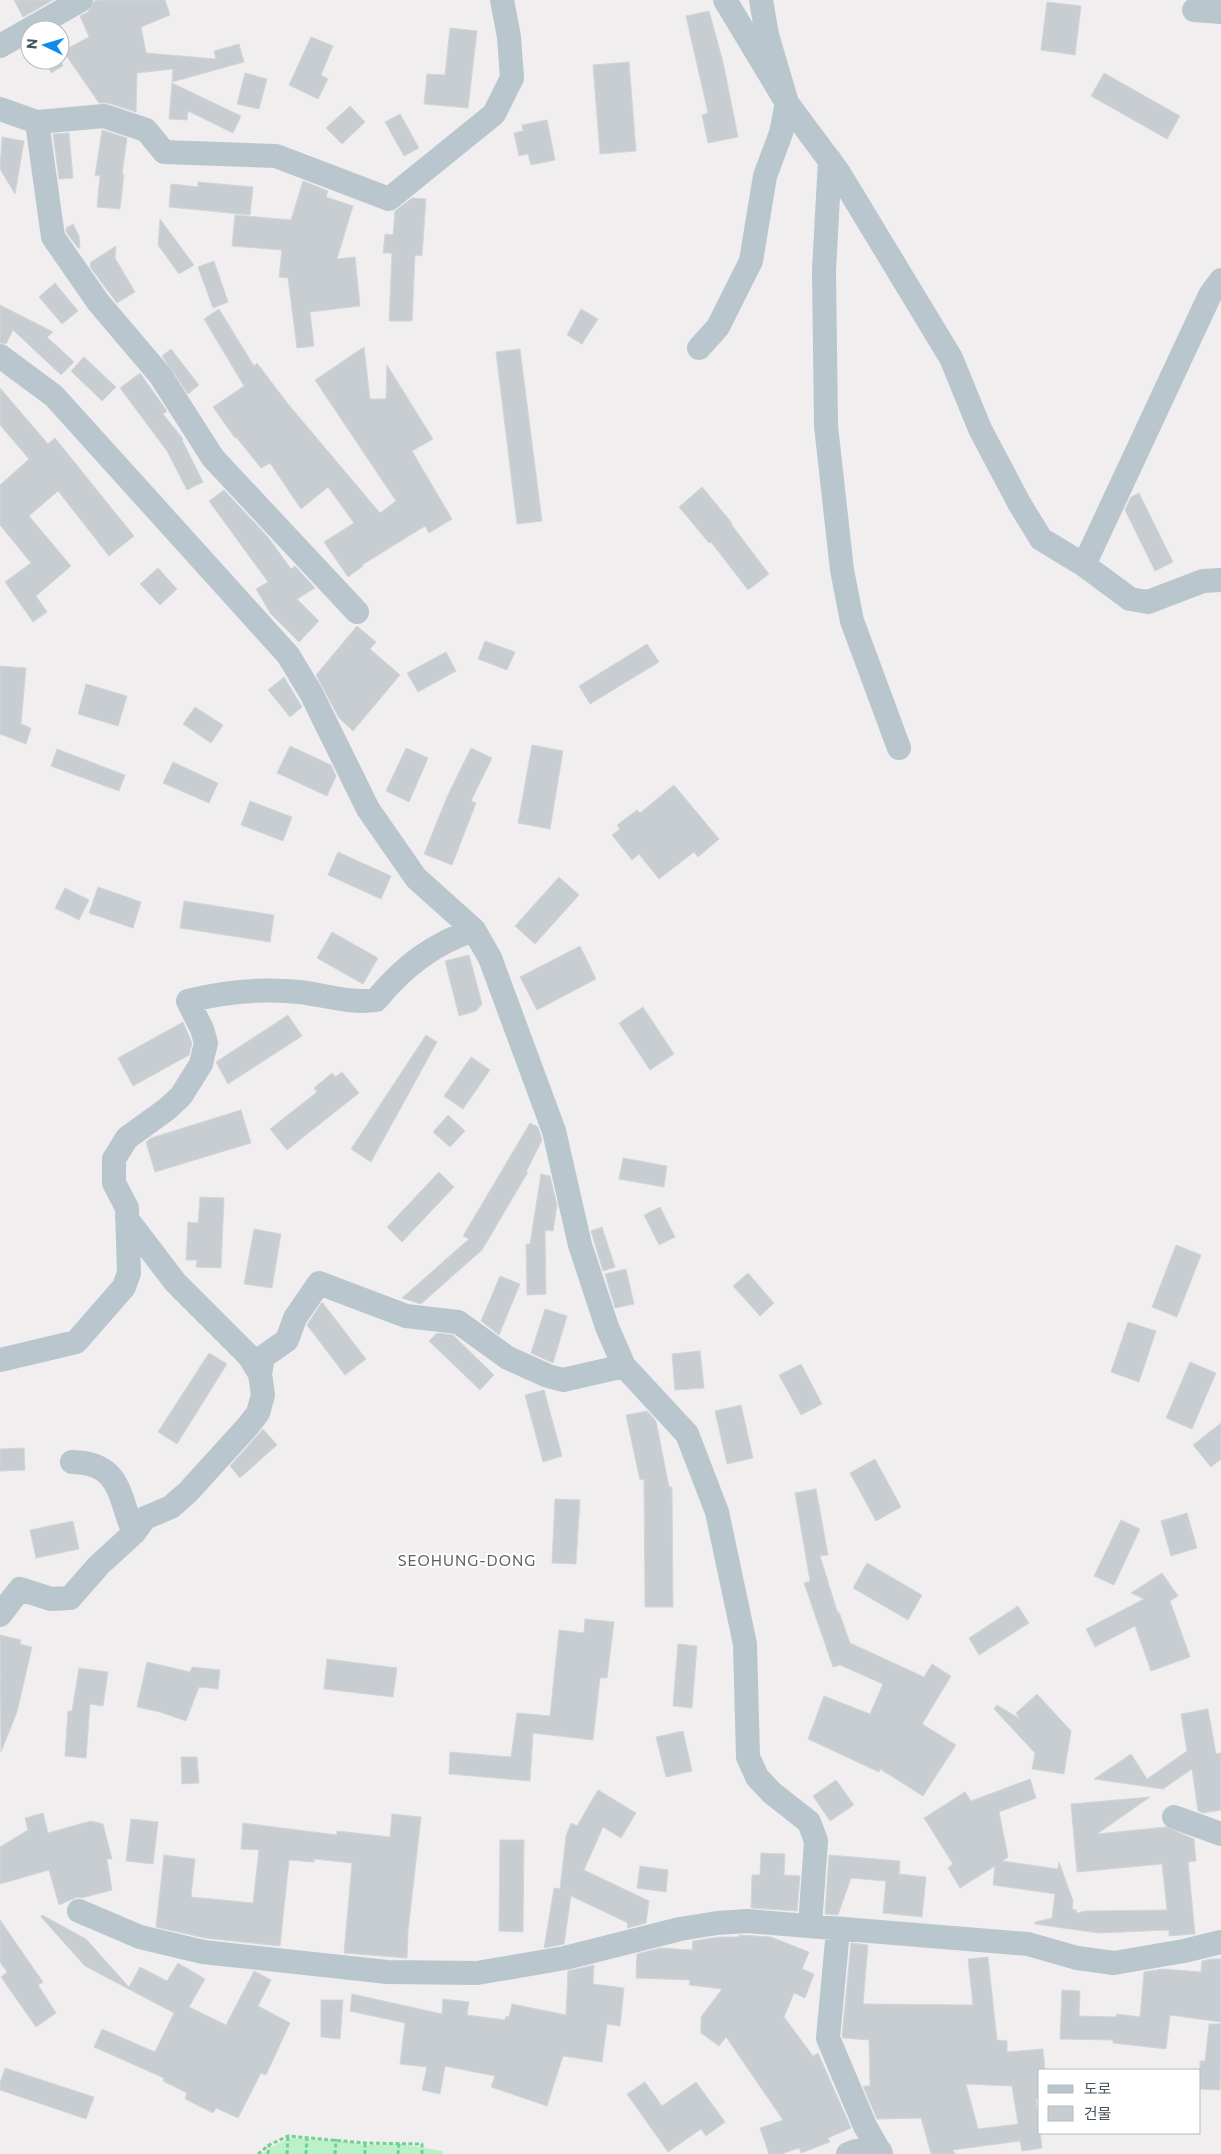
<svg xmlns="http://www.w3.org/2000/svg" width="1221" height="2154" viewBox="0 0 1221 2154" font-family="Commissioner,'Noto Sans KR',sans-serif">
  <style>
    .green { fill: #bbf1c9 }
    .building { fill: #c8cdd2; stroke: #d2d6db; fill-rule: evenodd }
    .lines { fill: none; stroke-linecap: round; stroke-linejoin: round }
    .path { stroke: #71d195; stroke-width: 3; stroke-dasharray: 4 2.5; stroke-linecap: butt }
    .street { stroke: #b9c6cd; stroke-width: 24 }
    .labels { text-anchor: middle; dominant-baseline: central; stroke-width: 4; stroke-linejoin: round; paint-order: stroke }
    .quarter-label { font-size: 15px; letter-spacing: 1px; fill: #5b6064; stroke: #fff }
  </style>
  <rect width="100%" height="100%" fill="#f1eeef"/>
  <path class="green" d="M 290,2138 L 341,2141 L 367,2145 L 401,2144 L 443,2151 L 443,2154 L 262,2154 L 273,2146 Z"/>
  <path class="building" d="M 14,0 L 53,0 L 23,17 Z
    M 98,0 L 165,0 L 170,15 L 141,27 L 146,53 L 216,59 L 214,51 L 239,44 L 244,62 L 172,82 L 173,69 L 137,73 L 136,112 L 108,103 L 99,103 L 63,51 L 89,37 L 80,16 L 88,12 L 94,1 Z
    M 1047,2 L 1081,6 L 1075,55 L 1041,50 Z
    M 709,11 L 723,62 L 738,137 L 708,143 L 702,115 L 708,113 L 686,16 Z
    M 450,28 L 477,31 L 468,108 L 424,104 L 427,74 L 445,75 Z
    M 311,37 L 333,46 L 321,75 L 328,79 L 318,99 L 289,85 Z
    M 60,54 L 63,66 L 51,73 L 46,60 L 60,60 Z
    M 629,62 L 636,151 L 600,154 L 593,65 Z
    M 245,73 L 267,79 L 259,109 L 237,104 Z
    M 1104,73 L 1180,116 L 1167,139 L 1091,96 Z
    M 172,83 L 241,116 L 233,133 L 188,111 L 187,120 L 169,119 Z
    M 350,106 L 365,122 L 342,144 L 326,128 Z
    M 400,114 L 419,148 L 404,156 L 385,122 Z
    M 547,120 L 555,160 L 531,165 L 528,154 L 519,156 L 514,133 L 523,131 L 522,125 Z
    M 102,130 L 127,138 L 122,174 L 124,174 L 120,209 L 97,207 L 100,175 L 95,176 Z
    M 69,133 L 73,178 L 59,179 L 53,134 Z
    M 2,137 L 24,141 L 15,194 L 0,169 Z
    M 303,181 L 328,191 L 326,197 L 353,206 L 337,259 L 355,257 L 360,306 L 310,312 L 314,346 L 297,348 L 288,278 L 279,277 L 282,250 L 232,246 L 235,215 L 291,220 Z
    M 198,182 L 253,187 L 250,215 L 169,207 L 171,184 L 198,187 Z
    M 412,198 L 426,199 L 422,256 L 415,255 L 412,321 L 389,321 L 392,253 L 383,253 L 385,234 L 393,235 L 395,211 Z
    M 160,219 L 194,265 L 179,274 L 158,245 Z
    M 73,224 L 79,236 L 80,248 L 78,248 L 66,232 L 66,228 Z
    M 116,246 L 115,258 L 135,292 L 117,303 L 90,267 L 91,262 Z
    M 214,261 L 228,302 L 213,308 L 198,267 Z
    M 55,283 L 78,311 L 62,324 L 39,297 Z
    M 0,305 L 53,332 L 47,337 L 74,362 L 61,375 L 13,330 L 6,344 L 0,343 Z
    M 219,309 L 254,366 L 257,363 L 288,404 L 380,513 L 396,501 L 315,380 L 364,347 L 370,399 L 386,399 L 387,365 L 433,439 L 412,451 L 452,519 L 429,533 L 425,526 L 362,565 L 363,566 L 348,577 L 324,542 L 354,523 L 328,487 L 301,509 L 270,463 L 261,468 L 236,437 L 235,438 L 213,407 L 244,386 L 204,319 Z
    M 581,309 L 598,319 L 582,344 L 567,335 Z
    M 171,349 L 199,385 L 188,394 L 162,356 Z
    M 520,349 L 542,521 L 517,524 L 496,352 Z
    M 84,357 L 116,387 L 102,401 L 71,371 Z
    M 140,373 L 167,411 L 163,414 L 183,439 L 182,440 L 203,482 L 187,490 L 167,451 L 120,388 Z
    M 0,388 L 48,444 L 55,438 L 134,536 L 109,556 L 58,491 L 29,516 L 71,566 L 36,596 L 47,612 L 33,622 L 5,582 L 31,563 L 0,525 L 0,485 L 29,459 L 0,425 Z
    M 702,487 L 732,523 L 731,524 L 769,574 L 748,590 L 711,542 L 709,543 L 679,507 Z
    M 224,490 L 268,537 L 291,569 L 295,566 L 315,588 L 297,599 L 319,621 L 299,642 L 271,614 L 256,589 L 268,582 L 209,501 Z
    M 1139,493 L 1173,562 L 1155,571 L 1125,510 L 1131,497 Z
    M 158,568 L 177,589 L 160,605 L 140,584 Z
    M 357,626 L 376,642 L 370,649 L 400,675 L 353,731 L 339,718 L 316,675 Z
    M 485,641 L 515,652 L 507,670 L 478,659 Z
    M 647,644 L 659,662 L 590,704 L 579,686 Z
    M 446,652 L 456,671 L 418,692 L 407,673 Z
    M 0,666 L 26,668 L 21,724 L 31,728 L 26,744 L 0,734 Z
    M 284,677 L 302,707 L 290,717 L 268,690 Z
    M 86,684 L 127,696 L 118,726 L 78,714 Z
    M 195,707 L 223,725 L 211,743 L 183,724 Z
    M 532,745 L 563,751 L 550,829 L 518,823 Z
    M 290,746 L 331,765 L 336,776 L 327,796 L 277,773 Z
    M 406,748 L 428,758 L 409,802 L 386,791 Z
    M 471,748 L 492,758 L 471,801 L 476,803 L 452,865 L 424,854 L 447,797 Z
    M 57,749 L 125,775 L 119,791 L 51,766 Z
    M 173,762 L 218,783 L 209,803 L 163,783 Z
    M 674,785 L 719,839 L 698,857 L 694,852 L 659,879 L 639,854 L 632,860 L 612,835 L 620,829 L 617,825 L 637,810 L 640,813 Z
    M 250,801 L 292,817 L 283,841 L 241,825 Z
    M 338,852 L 391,876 L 381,899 L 328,875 Z
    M 559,877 L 579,895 L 535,944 L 515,926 Z
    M 98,887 L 141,902 L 133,928 L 89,913 Z
    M 65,888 L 89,900 L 79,920 L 55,908 Z
    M 184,901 L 274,915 L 270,942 L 180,928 Z
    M 332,932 L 378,958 L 363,984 L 317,958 Z
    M 580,946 L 596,979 L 537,1010 L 520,977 Z
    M 469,955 L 482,1004 L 476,1011 L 459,1016 L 445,961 Z
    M 643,1007 L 674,1054 L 650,1070 L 619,1023 Z
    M 288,1015 L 302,1036 L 228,1084 L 216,1062 Z
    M 183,1022 L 192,1043 L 189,1055 L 133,1086 L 118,1058 Z
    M 426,1035 L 437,1042 L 371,1162 L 351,1149 Z
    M 471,1057 L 490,1070 L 463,1109 L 444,1096 Z
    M 342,1072 L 359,1093 L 287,1150 L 270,1129 L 317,1092 L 314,1088 L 332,1073 L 335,1077 Z
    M 241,1110 L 251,1143 L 155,1172 L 146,1142 L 151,1138 Z
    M 448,1115 L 465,1131 L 450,1147 L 433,1132 Z
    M 530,1123 L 538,1127 L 542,1140 L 526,1172 L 528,1172 L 482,1250 L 421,1304 L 402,1298 L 469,1239 L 463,1236 Z
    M 623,1158 L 667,1166 L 664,1187 L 619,1179 Z
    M 439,1172 L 454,1187 L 402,1242 L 387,1227 Z
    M 541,1174 L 550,1176 L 557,1205 L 553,1231 L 545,1230 L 546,1294 L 527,1295 L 526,1244 L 530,1244 Z
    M 200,1197 L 224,1198 L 221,1268 L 196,1267 L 197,1260 L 186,1260 L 188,1222 L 198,1223 Z
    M 660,1207 L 675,1237 L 659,1245 L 644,1215 Z
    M 602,1227 L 615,1267 L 603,1271 L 591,1231 Z
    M 254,1229 L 281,1234 L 272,1288 L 244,1284 Z
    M 1176,1245 L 1201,1255 L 1177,1317 L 1152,1307 Z
    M 626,1269 L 634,1304 L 615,1308 L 605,1274 Z
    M 748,1273 L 774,1303 L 760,1316 L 733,1286 Z
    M 500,1276 L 520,1284 L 499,1335 L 481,1321 Z
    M 322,1302 L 366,1359 L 345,1375 L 307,1325 Z
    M 545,1309 L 567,1316 L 553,1363 L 531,1353 Z
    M 1128,1322 L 1156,1331 L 1139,1382 L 1111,1372 Z
    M 437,1333 L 453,1335 L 494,1375 L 480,1390 L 429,1341 Z
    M 700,1351 L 704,1388 L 675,1390 L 672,1354 Z
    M 209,1353 L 227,1364 L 177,1444 L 158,1432 Z
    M 1190,1362 L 1216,1373 L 1192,1429 L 1166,1418 Z
    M 801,1364 L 822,1404 L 801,1415 L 779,1375 Z
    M 544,1390 L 562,1456 L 543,1462 L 525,1395 Z
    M 741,1405 L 753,1458 L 727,1464 L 715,1411 Z
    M 647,1411 L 656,1421 L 669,1487 L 672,1487 L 673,1607 L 645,1607 L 644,1479 L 640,1480 L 626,1415 Z
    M 1221,1423 L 1221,1459 L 1211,1467 L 1193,1445 Z
    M 263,1429 L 277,1445 L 240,1478 L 230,1466 Z
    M 24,1448 L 25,1470 L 0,1471 L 0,1449 Z
    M 875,1459 L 901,1507 L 876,1521 L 850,1473 Z
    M 816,1489 L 828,1555 L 820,1556 L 838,1614 L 839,1612 L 850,1643 L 924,1677 L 932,1664 L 951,1676 L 922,1724 L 956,1745 L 923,1796 L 880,1769 L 879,1772 L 808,1739 L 824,1696 L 870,1714 L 883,1684 L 840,1665 L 833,1667 L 804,1583 L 810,1581 L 795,1493 Z
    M 555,1499 L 580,1500 L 576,1564 L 552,1563 Z
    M 1187,1513 L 1197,1548 L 1171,1556 L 1161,1521 Z
    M 1121,1520 L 1140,1529 L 1114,1585 L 1094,1576 Z
    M 73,1521 L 79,1549 L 36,1558 L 30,1530 Z
    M 867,1563 L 922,1595 L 908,1620 L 853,1588 Z
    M 1162,1573 L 1178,1596 L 1170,1601 L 1190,1657 L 1151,1671 L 1135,1626 L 1095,1647 L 1086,1629 L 1144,1599 L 1131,1593 Z
    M 1018,1606 L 1029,1623 L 979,1655 L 969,1638 Z
    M 585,1619 L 614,1622 L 607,1678 L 600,1678 L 593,1740 L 533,1733 L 530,1781 L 449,1774 L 450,1752 L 511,1757 L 517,1713 L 550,1716 L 559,1630 L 584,1633 Z
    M 0,1635 L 21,1640 L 20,1644 L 32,1647 L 17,1712 L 1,1752 Z
    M 678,1644 L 697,1646 L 692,1708 L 673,1706 Z
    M 327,1659 L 397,1668 L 393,1697 L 324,1689 Z
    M 147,1662 L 190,1672 L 192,1667 L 220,1670 L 218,1689 L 199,1687 L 186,1721 L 160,1712 L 137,1707 Z
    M 79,1668 L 108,1672 L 103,1706 L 90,1704 L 86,1758 L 65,1756 L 68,1711 L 72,1711 Z
    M 1037,1694 L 1071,1731 L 1064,1774 L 1032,1769 L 1035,1753 L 994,1709 L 997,1705 L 1020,1719 L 1016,1713 Z
    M 1208,1709 L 1216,1754 L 1221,1753 L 1221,1810 L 1203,1813 L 1198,1811 L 1192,1769 L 1163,1789 L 1094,1779 L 1131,1754 L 1147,1779 L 1187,1751 L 1181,1714 Z
    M 683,1731 L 692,1771 L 666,1777 L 656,1737 Z
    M 181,1757 L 197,1757 L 199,1783 L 182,1784 Z
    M 1030,1779 L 1036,1798 L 999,1812 L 1008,1857 L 1002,1861 L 1058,1869 L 1059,1862 L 1073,1901 L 1072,1909 L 1076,1910 L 1077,1913 L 1086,1911 L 1167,1910 L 1162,1864 L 1077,1872 L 1071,1804 L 1150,1797 L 1097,1834 L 1166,1827 L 1194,1839 L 1196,1861 L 1188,1862 L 1195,1934 L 1169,1936 L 1169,1930 L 1098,1933 L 1035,1924 L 1035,1922 L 1052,1918 L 1055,1894 L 993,1885 L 995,1866 L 960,1888 L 948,1868 L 953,1864 L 924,1818 L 965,1792 L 971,1801 Z
    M 836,1780 L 854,1805 L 830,1821 L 813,1796 Z
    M 598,1790 L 636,1813 L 621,1838 L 603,1827 L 584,1870 L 649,1901 L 646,1923 L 627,1928 L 628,1923 L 571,1896 L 564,1944 L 544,1948 L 554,1888 L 560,1889 L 566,1836 L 571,1823 L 577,1826 Z
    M 43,1813 L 48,1833 L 91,1821 L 103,1824 L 112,1859 L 107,1859 L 112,1890 L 82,1898 L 77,1897 L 59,1905 L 49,1870 L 0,1884 L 0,1847 L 28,1830 L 25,1818 Z
    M 392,1814 L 421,1817 L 408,1931 L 407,1958 L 344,1953 L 352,1863 L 314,1859 L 314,1862 L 289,1860 L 280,1946 L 205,1938 L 156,1927 L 164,1855 L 195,1859 L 191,1897 L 253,1903 L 259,1850 L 241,1849 L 243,1823 L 337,1835 L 337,1831 L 390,1837 Z
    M 131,1819 L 158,1822 L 153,1864 L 126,1861 Z
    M 500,1840 L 524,1840 L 523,1932 L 499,1931 Z
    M 761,1853 L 785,1854 L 784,1875 L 800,1876 L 797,1911 L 751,1908 L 752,1875 L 760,1875 Z
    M 829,1855 L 900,1861 L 899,1874 L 926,1877 L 922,1917 L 883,1913 L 886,1881 L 851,1878 L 838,1915 L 825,1914 Z
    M 640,1866 L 668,1870 L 666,1892 L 637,1888 Z
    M 42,1915 L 86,1939 L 129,1987 L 140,1967 L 167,1981 L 178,1963 L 205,1979 L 189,2007 L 226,2025 L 254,1971 L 271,1980 L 258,2006 L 290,2023 L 266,2075 L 261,2073 L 238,2118 L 216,2108 L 213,2113 L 185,2099 L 187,2093 L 163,2081 L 164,2078 L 94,2047 L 102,2029 L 155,2052 L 174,2013 L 85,1966 L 41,1917 Z
    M 0,1920 L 43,1982 L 38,1985 L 56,2013 L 36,2027 L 1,1977 L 7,1972 L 0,1962 Z
    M 739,1935 L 771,1937 L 809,1952 L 802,1969 L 814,1974 L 805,1998 L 794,1993 L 784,2017 L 813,2056 L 818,2053 L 851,2128 L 828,2138 L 830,2142 L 801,2153 L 799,2148 L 781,2154 L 769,2154 L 760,2128 L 783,2120 L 726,2037 L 719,2046 L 701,2033 L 701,2017 L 722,1989 L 689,1985 L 690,1980 L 636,1978 L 637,1954 L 660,1948 L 692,1950 L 693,1941 L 719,1937 L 739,1937 Z
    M 851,1943 L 868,1945 L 863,2004 L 973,2005 L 968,1959 L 988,1957 L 997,2040 L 1007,2041 L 1007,2052 L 1043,2049 L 1045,2070 L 1040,2070 L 1040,2099 L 1036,2099 L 1042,2148 L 1022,2151 L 1020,2141 L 953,2150 L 955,2154 L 931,2154 L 921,2118 L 877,2119 L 863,2086 L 870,2086 L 869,2040 L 843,2038 L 842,2036 ZM 966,2084 L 1012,2086 L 1018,2124 L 978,2129 Z
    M 1211,1959 L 1221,1959 L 1221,2022 L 1170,2015 L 1166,2049 L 1113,2043 L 1113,2040 L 1060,2039 L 1062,1990 L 1080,1991 L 1079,2016 L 1116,2017 L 1117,2014 L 1140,2017 L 1144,1972 L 1163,1969 L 1201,1972 L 1202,1961 Z
    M 594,1965 L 593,1984 L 624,1988 L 620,2026 L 607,2024 L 602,2062 L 563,2056 L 547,2106 L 491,2087 L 495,2076 L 445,2066 L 440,2094 L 422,2090 L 427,2067 L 400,2064 L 405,2023 L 350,2011 L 352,1994 L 442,2014 L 443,1999 L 469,2002 L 467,2015 L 505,2020 L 506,2016 L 509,2017 L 512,2004 L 566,2015 L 568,1971 Z
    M 321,2000 L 343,2000 L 340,2039 L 321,2037 Z
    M 1209,2024 L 1221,2024 L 1220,2090 L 1200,2089 L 1200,2061 L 1205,2061 Z
    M 5,2068 L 94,2097 L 86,2119 L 0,2090 L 0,2083 Z
    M 645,2082 L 662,2106 L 696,2082 L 725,2122 L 706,2136 L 701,2129 L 668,2152 L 627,2094 Z"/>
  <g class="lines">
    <path class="path" d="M 258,2154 L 269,2145 L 288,2136 L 365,2143 L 422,2144 L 422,2154
      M 268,2154 L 269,2145
      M 287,2154 L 288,2136
      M 306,2154 L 307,2136
      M 335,2154 L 336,2139
      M 365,2154 L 365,2143
      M 398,2154 L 399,2143"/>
    <path class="street" d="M 725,0 L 787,103 L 839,173 L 951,358 L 980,429 L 1019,503 L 1041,539 L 1084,565 L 1130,599 L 1148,602 L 1203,581 L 1221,580
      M 1194,10 L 1221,12
      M 0,46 L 81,0
      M 0,109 L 37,122 L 104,116 L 146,130 L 164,152 L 276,156 L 389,199 L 494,114 L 512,78 L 509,37 L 502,0
      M 37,122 L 53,237 L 98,302 L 160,375 L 213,458 L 357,612
      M 830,160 L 824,270 L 826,426 L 842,570 L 852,621 L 899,748
      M 699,348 L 718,327 L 751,261 L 765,176 L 781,133 L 787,103 L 767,35 L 761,0
      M 0,356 L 54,396 L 288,655 L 311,693 L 368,809 L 416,878 L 474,930 L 490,958 L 554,1131 L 580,1245 L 607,1327 L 624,1366 L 687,1434 L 717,1512 L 745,1644 L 748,1757 L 757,1777 L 772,1793 L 809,1822 L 816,1841 L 810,1926
      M 1084,565 L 1210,295 L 1221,280
      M 127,1219 L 175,1282 L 249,1356 L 260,1374
      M 0,1360 L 76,1342 L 124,1287 L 129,1273 L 127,1208 L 114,1183 L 114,1159 L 127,1138 L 167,1109 L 181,1096 L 201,1064 L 206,1043 L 202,1029 L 188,1001 C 224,992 262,988 300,992 C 325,995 351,1004 376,1000 C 404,966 433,944 474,930
      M 72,1462 C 122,1463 118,1496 134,1533
      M 0,1615 L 20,1589 L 51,1599 L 70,1598 L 99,1565 L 134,1533 L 145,1518 L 171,1507 L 188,1492 L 248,1426 L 258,1413 L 263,1395 L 260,1374 L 263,1357 L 287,1340 L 295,1318 L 319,1283 L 406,1316 L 458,1322 L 508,1358 L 548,1376 L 563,1380 L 624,1366
      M 1174,1817 L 1221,1834
      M 79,1911 L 140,1937 L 203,1952 L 387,1972 L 477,1973 L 565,1958 L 680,1929 L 717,1923 L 747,1921 L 1028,1944 L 1077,1958 L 1114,1963 L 1184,1951 L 1221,1942
      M 838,1930 L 828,2038 L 865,2126 L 881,2154
      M 848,2154 L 856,2151 L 880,2151"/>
  </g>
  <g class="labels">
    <g class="quarter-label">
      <text x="467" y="1560">SEOHUNG-DONG</text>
    </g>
  </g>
  <rect x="1038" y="2069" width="162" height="65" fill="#ffffff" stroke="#b5bbbe"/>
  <rect x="1048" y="2085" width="25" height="8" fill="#b9c6cd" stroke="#b5bbbe"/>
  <text x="1084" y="2094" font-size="15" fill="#46555d">도로</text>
  <rect x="1048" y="2106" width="25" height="15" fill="#c8cdd2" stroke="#b5bbbe"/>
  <text x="1084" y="2119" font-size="15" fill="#46555d">건물</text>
  <g transform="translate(45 45) rotate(275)"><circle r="24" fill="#ffffff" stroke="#b5bbbe"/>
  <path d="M0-4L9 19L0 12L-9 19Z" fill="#0f8cea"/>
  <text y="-8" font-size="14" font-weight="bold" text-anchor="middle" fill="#46555d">N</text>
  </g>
</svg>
